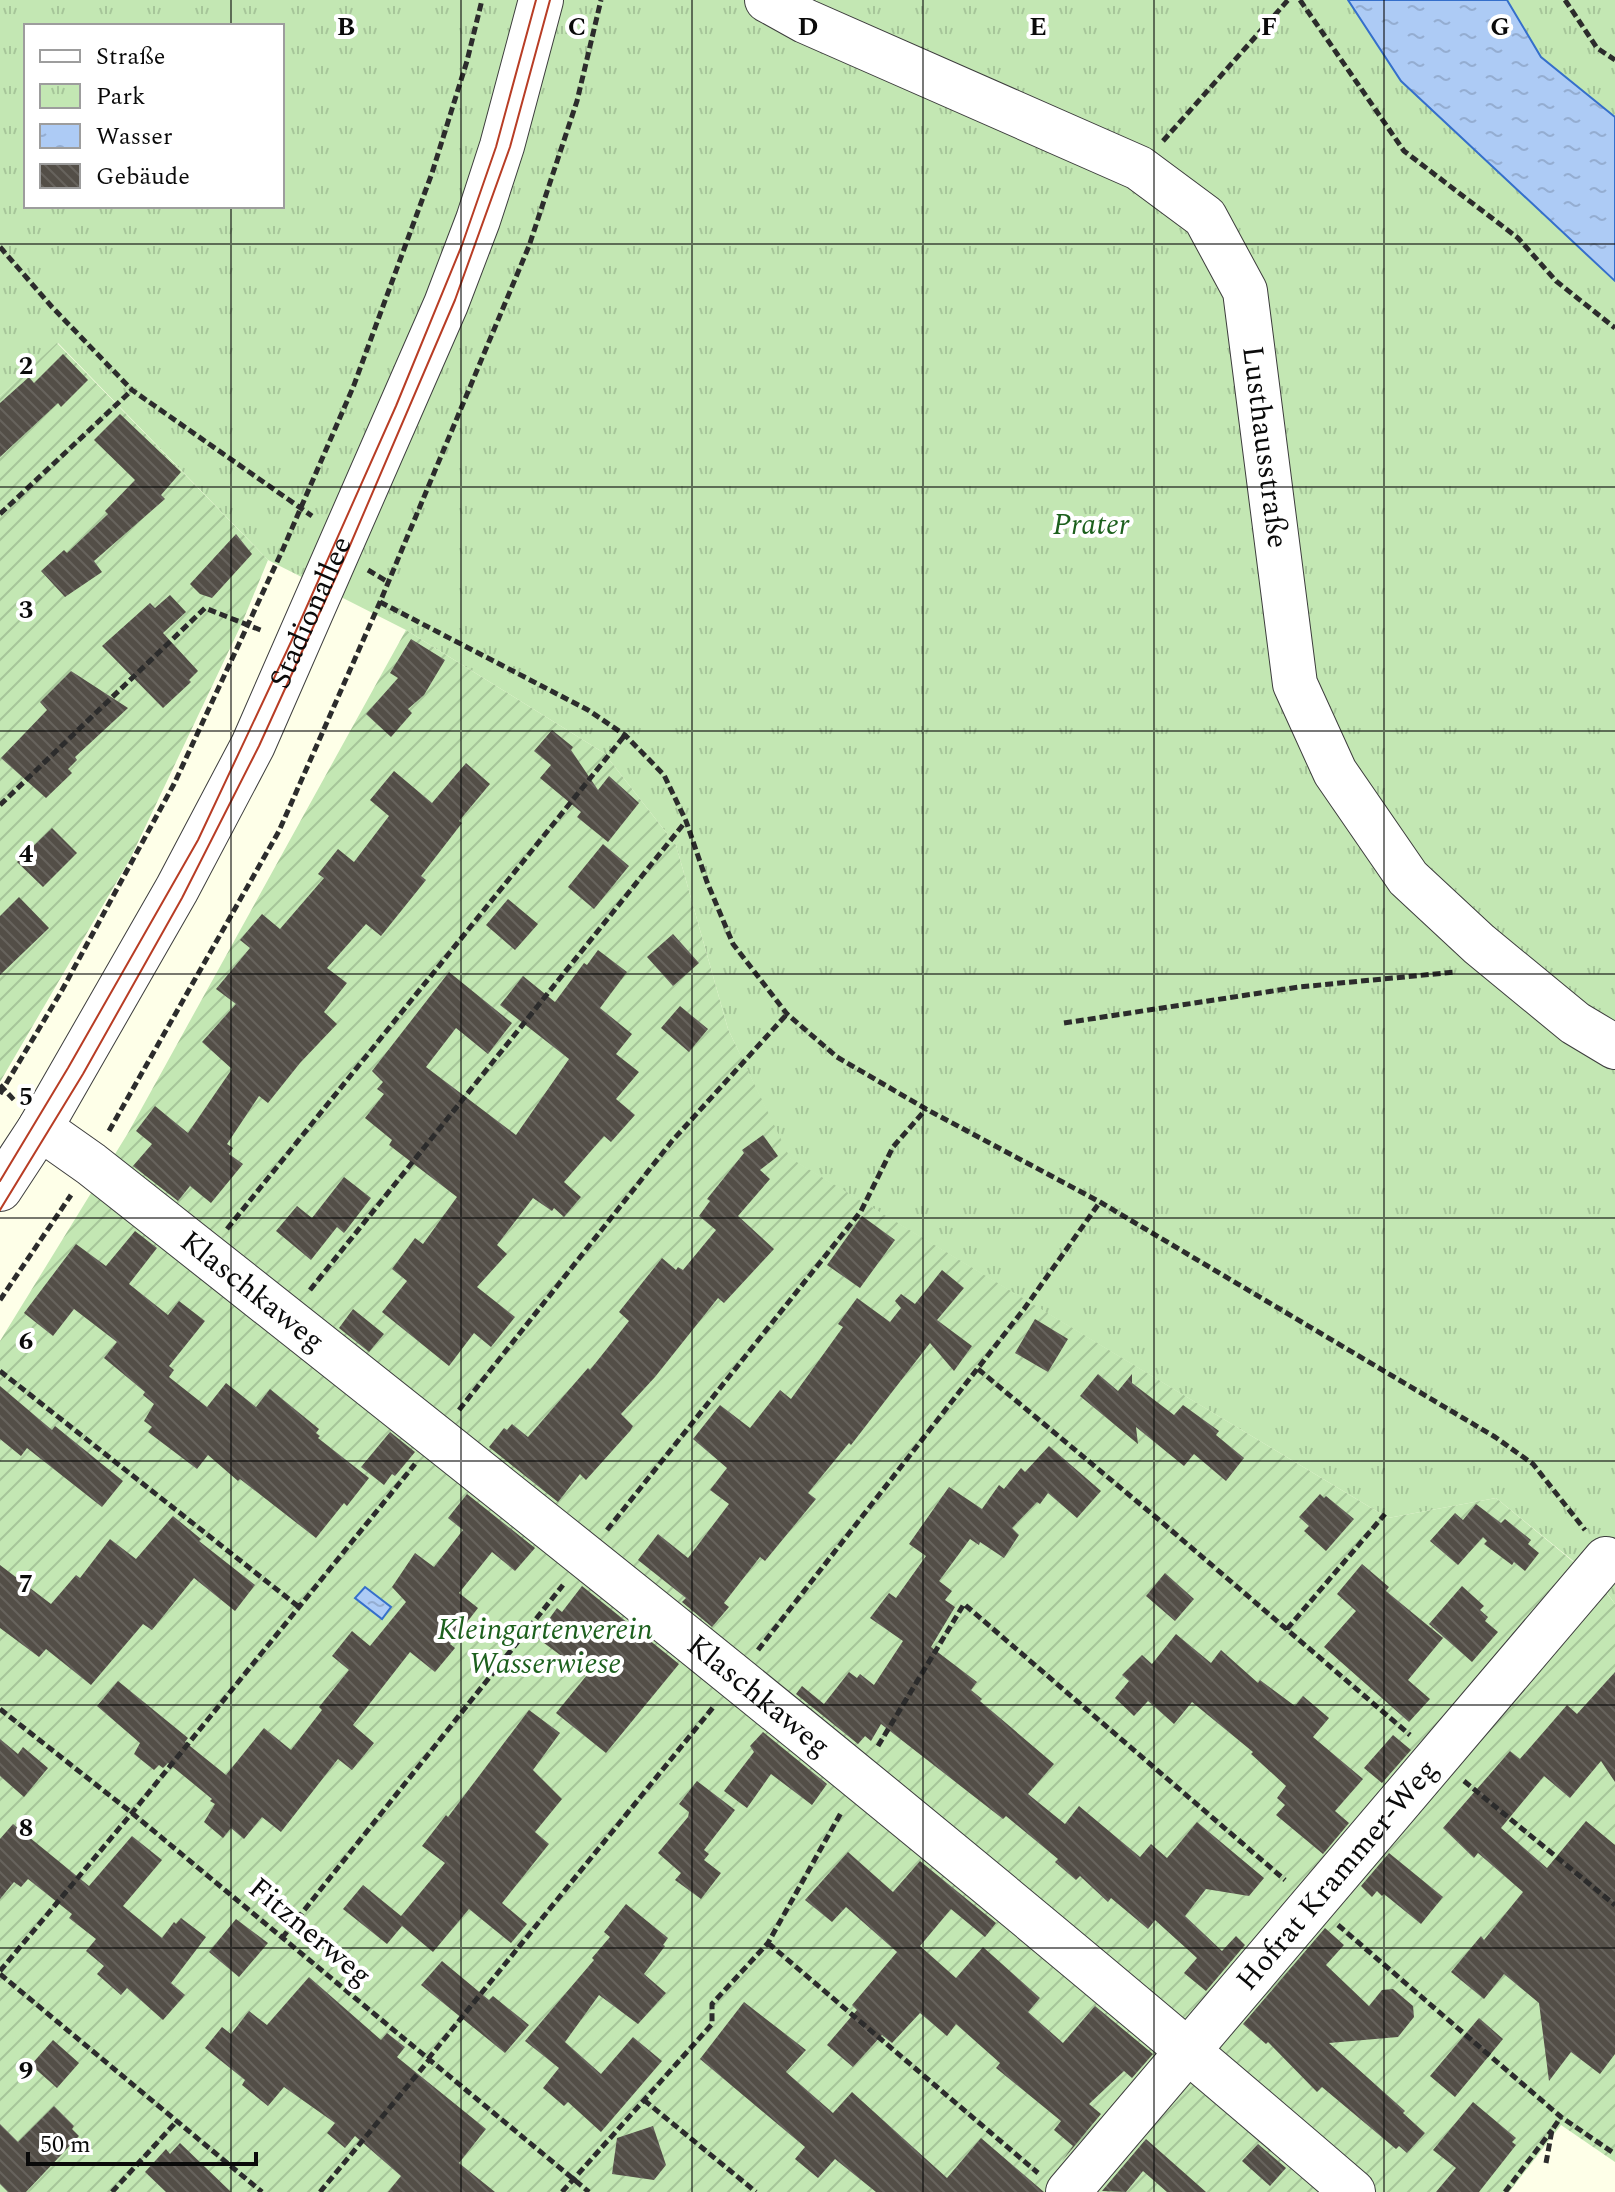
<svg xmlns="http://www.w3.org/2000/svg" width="1615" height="2192" viewBox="0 0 1615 2192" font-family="Spectral,serif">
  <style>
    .park { fill: url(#park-tufts); fill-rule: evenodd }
    .garden { fill: url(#garden-furrows) }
    .water { fill: url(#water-ripples); stroke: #356fcb; stroke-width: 2 }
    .building { fill: url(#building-back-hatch) }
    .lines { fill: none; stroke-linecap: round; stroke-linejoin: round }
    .minor-casing { stroke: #3d3d3d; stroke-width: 46 }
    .path { stroke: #2c2c2c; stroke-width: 5; stroke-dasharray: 8 4; stroke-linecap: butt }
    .minor { stroke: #fff; stroke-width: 44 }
    .tram { stroke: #b83d25; stroke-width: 2 }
    .grid { fill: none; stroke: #0a0a0a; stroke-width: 2; stroke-opacity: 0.55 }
    .labels { text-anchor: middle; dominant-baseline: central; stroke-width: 8; stroke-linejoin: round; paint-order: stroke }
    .street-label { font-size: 30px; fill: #0a0a0a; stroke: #fff }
    .park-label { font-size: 30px; font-style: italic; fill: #1c601d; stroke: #fff }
    .grid-label { font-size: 26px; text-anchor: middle; font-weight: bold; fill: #0a0a0a; stroke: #fff; stroke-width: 8; stroke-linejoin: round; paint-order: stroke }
  </style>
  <defs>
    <pattern id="park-tufts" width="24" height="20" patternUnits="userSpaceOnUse" patternTransform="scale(2)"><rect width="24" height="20" fill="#c3e7b3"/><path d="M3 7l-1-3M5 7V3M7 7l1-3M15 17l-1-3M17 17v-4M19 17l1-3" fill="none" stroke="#a6c599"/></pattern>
    <pattern id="garden-furrows" width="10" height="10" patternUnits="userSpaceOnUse" patternTransform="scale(2)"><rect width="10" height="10" fill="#c3e7b3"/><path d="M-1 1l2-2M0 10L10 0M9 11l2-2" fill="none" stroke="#a6c599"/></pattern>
    <pattern id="water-ripples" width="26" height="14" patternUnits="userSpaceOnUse" patternTransform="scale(2)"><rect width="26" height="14" fill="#adcbf5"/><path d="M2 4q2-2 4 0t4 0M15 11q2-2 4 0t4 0" fill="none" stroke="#94add1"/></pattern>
    <pattern id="building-back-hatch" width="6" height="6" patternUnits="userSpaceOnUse" patternTransform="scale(2)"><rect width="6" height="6" fill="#534e47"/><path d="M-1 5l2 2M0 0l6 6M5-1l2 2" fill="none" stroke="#67635d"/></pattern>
  </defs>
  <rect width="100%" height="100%" fill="#feffe8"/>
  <path class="park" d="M 0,0 L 1615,0 L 1615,1604 L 1599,1582 L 1496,1498 L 1388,1518 L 789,1158 L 728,1029 L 676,845 L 604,753 L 406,630 L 268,560 L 58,343 L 0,396 ZM 26,26 L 282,26 L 282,206 L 26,206 Z"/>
  <path class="garden" d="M 57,343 L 268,560 L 242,623 L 130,859 L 0,1082 L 0,396 Z
    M 406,630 L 604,753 L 676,845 L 728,1029 L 790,1158 L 1388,1518 L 1496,1498 L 1599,1583 L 1615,1604 L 1615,2162 L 1561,2125 L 1509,2192 L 0,2192 L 0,1341 L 128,1133 Z"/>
  <path class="water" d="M 1348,0 L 1507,0 L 1541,57 L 1615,117 L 1615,281 L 1401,81 Z
    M 365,1587 L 391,1607 L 382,1619 L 355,1598 Z"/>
  <path class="building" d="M 63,354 L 88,380 L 61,407 L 58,403 L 0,457 L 0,403 L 29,377 L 34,383 Z
    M 120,414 L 181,472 L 161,495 L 165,499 L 94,561 L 102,572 L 65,597 L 41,571 L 64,550 L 67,553 L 108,514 L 105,511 L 135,480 L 94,440 Z
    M 236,534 L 252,554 L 212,598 L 200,594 L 190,584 Z
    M 170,595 L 186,612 L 163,633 L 198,671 L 189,680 L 191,682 L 163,708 L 102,646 L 150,603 L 155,608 Z
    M 411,639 L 445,660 L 424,695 L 408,709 L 412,713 L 391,737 L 366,714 L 398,678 L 390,673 Z
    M 71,671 L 128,708 L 75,757 L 77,760 L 68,769 L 72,773 L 46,798 L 1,758 L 47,710 L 40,702 Z
    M 552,730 L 573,747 L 571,750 L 598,790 L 609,776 L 639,803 L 608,842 L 577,817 L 581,812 L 540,778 L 551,765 L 534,751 Z
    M 466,763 L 490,784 L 459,821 L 462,823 L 421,876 L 426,880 L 381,936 L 366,924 L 327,968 L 347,983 L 324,1012 L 337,1024 L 300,1063 L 268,1103 L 259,1096 L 227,1144 L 233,1148 L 229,1154 L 243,1164 L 211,1203 L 190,1186 L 178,1201 L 133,1166 L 152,1144 L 136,1131 L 155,1106 L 188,1133 L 232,1069 L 202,1042 L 236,1004 L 216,989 L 250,948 L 240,940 L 262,914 L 280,929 L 324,878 L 318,874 L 338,849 L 354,862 L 389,816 L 370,800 L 394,771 L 432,803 Z
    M 52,828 L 77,853 L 43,887 L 17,862 Z
    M 603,844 L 629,866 L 594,909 L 568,887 Z
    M 19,897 L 49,928 L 0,975 L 0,916 Z
    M 508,899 L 538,924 L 515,950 L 486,925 Z
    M 673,934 L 699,963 L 673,986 L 647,957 Z
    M 598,950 L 627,972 L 600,1008 L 632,1034 L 616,1054 L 639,1072 L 616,1099 L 635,1115 L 611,1142 L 604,1136 L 564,1182 L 581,1197 L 564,1217 L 554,1208 L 552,1211 L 533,1198 L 497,1245 L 507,1254 L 477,1287 L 515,1317 L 491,1347 L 474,1333 L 449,1366 L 382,1312 L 407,1281 L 392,1269 L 415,1238 L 423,1244 L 457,1197 L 389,1145 L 392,1140 L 365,1118 L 384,1094 L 377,1089 L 383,1082 L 372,1071 L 449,972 L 512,1023 L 488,1054 L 456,1028 L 426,1067 L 516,1135 L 569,1059 L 500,1005 L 523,976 L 555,1002 L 584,963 L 587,965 Z
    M 680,1006 L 708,1029 L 689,1052 L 661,1028 Z
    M 763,1135 L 778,1156 L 760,1170 L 770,1179 L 738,1216 L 774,1249 L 724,1303 L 718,1298 L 655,1377 L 621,1414 L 633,1426 L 630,1431 L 586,1480 L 580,1474 L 558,1502 L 489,1447 L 504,1428 L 507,1430 L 512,1424 L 528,1437 L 588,1368 L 590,1370 L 629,1321 L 619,1312 L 662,1258 L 676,1270 L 678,1267 L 683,1270 L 716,1230 L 699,1216 L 710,1201 L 707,1199 L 744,1153 L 742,1150 Z
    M 344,1177 L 371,1198 L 344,1233 L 337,1227 L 311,1260 L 276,1231 L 297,1206 L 312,1218 Z
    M 862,1216 L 895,1240 L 860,1288 L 827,1265 Z
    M 135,1231 L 157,1248 L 129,1284 L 168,1315 L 179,1301 L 205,1321 L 169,1366 L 174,1370 L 169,1377 L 207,1407 L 226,1383 L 256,1407 L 270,1389 L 319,1429 L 316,1433 L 320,1436 L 318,1438 L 369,1478 L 347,1506 L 344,1503 L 316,1538 L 240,1479 L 238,1481 L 208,1455 L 197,1469 L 148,1432 L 152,1427 L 144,1421 L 154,1404 L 143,1395 L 145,1392 L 104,1358 L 117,1342 L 74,1309 L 53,1336 L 24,1313 L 76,1244 L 106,1266 Z
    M 942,1270 L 964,1288 L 937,1320 L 972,1346 L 954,1371 L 930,1343 L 851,1445 L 849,1443 L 808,1493 L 816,1499 L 765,1561 L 760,1557 L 724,1603 L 729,1607 L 712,1627 L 682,1602 L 686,1598 L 638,1560 L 658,1534 L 688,1558 L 729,1504 L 710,1490 L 727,1468 L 693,1439 L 720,1405 L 750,1428 L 780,1390 L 791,1399 L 843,1327 L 838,1324 L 857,1298 L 890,1322 L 901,1308 L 895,1301 L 901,1294 L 915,1304 Z
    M 353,1309 L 384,1334 L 369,1352 L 339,1328 Z
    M 1035,1319 L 1068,1339 L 1048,1372 L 1015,1353 Z
    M 1098,1374 L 1118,1391 L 1132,1374 L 1132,1383 L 1174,1415 L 1183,1405 L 1219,1431 L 1216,1435 L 1244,1458 L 1226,1481 L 1194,1454 L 1184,1466 L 1136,1427 L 1138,1444 L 1080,1396 Z
    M 0,1386 L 52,1430 L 55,1426 L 123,1481 L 102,1507 L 27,1448 L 21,1456 L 0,1439 Z
    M 390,1432 L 415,1452 L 395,1476 L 392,1474 L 384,1485 L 361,1467 Z
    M 1049,1446 L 1101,1491 L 1077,1518 L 1048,1493 L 1040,1504 L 1037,1502 L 1012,1528 L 1019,1535 L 1004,1558 L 980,1542 L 979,1545 L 970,1539 L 939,1581 L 952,1591 L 945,1600 L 955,1607 L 931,1647 L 977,1682 L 971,1690 L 982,1699 L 980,1701 L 1054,1764 L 1028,1794 L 1065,1824 L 1079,1806 L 1140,1857 L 1151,1844 L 1167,1858 L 1197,1822 L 1264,1878 L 1249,1896 L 1206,1889 L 1185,1916 L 1222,1951 L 1236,1936 L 1245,1945 L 1206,1991 L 1184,1973 L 1197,1958 L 1155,1920 L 1148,1929 L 1111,1898 L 1108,1902 L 1080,1876 L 1076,1880 L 1055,1862 L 1058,1859 L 1006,1816 L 1003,1819 L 881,1724 L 871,1741 L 865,1736 L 858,1744 L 796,1694 L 802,1686 L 824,1704 L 849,1672 L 857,1678 L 860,1674 L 874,1685 L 903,1641 L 870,1618 L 889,1593 L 896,1598 L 926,1556 L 909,1544 L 949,1487 L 982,1509 L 999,1485 L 1004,1489 L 1021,1468 L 1025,1472 Z
    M 467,1494 L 535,1548 L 515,1571 L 492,1552 L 459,1593 L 478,1608 L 450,1644 L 455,1648 L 435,1672 L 410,1652 L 353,1725 L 374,1743 L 352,1770 L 338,1759 L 281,1832 L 262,1817 L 244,1839 L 231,1828 L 223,1838 L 204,1822 L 215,1804 L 210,1801 L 212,1799 L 168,1763 L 163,1768 L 159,1765 L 154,1770 L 134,1754 L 140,1743 L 97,1706 L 118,1681 L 188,1738 L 185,1742 L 226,1775 L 264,1728 L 291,1750 L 322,1710 L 319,1707 L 349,1670 L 332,1656 L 352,1631 L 370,1646 L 406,1602 L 392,1587 L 415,1553 L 434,1567 L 463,1530 L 448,1518 Z
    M 1320,1494 L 1324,1498 L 1326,1496 L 1354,1519 L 1326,1551 L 1304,1531 L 1309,1526 L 1299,1517 Z
    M 1476,1504 L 1501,1523 L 1505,1519 L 1531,1540 L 1528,1544 L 1539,1553 L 1525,1571 L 1514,1562 L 1512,1565 L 1484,1544 L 1487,1541 L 1483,1537 L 1458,1565 L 1430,1541 L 1455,1513 L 1463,1520 Z
    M 173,1516 L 201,1539 L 199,1541 L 255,1585 L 235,1611 L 194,1578 L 152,1630 L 143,1624 L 91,1685 L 46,1649 L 39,1657 L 0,1628 L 0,1565 L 51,1604 L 76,1575 L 80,1578 L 110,1539 L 136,1559 Z
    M 1362,1564 L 1389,1587 L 1386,1591 L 1443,1638 L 1408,1680 L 1430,1699 L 1409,1722 L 1324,1647 L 1356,1611 L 1337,1594 Z
    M 1165,1573 L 1194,1599 L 1175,1621 L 1146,1596 Z
    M 582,1586 L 679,1664 L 606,1753 L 556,1713 L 587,1675 L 536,1637 L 557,1608 L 562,1612 Z
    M 1462,1586 L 1484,1606 L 1480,1610 L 1488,1617 L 1485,1621 L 1498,1632 L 1472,1662 L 1429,1624 Z
    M 1176,1634 L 1211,1663 L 1221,1650 L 1258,1683 L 1260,1680 L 1295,1706 L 1303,1696 L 1329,1718 L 1313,1737 L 1363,1779 L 1335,1811 L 1349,1823 L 1323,1854 L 1276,1815 L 1285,1805 L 1277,1798 L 1286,1786 L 1251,1754 L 1253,1752 L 1192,1702 L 1174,1724 L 1148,1701 L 1134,1716 L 1115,1698 L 1129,1681 L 1122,1675 L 1142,1655 L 1152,1664 Z
    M 1615,1672 L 1615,1782 L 1601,1761 L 1570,1798 L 1544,1776 L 1501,1828 L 1547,1868 L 1586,1821 L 1615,1845 L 1615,2054 L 1600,2074 L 1571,2052 L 1549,2081 L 1539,2003 L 1504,1974 L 1484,1999 L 1451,1972 L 1481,1936 L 1484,1940 L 1523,1892 L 1478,1853 L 1474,1858 L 1443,1828 L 1510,1751 L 1520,1759 L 1567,1705 L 1577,1714 Z
    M 529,1710 L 560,1733 L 533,1770 L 562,1799 L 535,1832 L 549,1844 L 502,1903 L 527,1924 L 511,1943 L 469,1909 L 433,1952 L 402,1926 L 387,1944 L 343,1909 L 363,1885 L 401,1916 L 445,1863 L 422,1846 L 446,1815 L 448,1817 Z
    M 763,1732 L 827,1784 L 812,1805 L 771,1774 L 747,1808 L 724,1791 L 754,1752 L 750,1746 Z
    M 1393,1735 L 1411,1750 L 1382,1783 L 1364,1768 Z
    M 0,1739 L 18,1754 L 23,1747 L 48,1768 L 24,1797 L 0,1776 Z
    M 697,1781 L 735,1810 L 704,1850 L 709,1854 L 704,1860 L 721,1873 L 701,1899 L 675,1880 L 681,1873 L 658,1853 L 688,1817 L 689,1812 L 679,1804 Z
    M 13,1824 L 89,1886 L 132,1836 L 162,1860 L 123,1906 L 162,1938 L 174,1922 L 176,1924 L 181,1918 L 206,1937 L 171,1983 L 185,1995 L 163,2020 L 127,1988 L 121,1995 L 97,1974 L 104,1966 L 86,1951 L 96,1939 L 69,1918 L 72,1914 L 28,1879 L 21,1887 L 14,1882 L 0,1899 L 0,1839 Z
    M 848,1852 L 893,1892 L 920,1861 L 996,1923 L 985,1937 L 951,1909 L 920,1946 L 956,1978 L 983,1947 L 1040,1998 L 1028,2012 L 1063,2043 L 1095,2006 L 1153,2054 L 1132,2078 L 1124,2071 L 1089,2104 L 1101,2114 L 1062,2161 L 1073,2146 L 1054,2130 L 1061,2121 L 996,2068 L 1000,2063 L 956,2024 L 947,2036 L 920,2013 L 892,2043 L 882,2035 L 853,2067 L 827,2045 L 857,2010 L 852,2005 L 897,1952 L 846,1907 L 832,1922 L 805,1900 Z
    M 1389,1853 L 1443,1897 L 1421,1924 L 1384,1894 L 1382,1896 L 1377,1891 L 1372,1897 L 1361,1886 Z
    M 626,1904 L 668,1938 L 663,1945 L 665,1946 L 644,1974 L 666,1993 L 638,2024 L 599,1995 L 565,2042 L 601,2074 L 633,2037 L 662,2061 L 601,2132 L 568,2102 L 564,2106 L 543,2088 L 559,2068 L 525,2041 L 594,1960 L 592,1958 L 610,1937 L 604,1932 Z
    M 236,1919 L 268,1943 L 239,1977 L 209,1952 Z
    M 1325,1928 L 1344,1945 L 1326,1965 L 1369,2006 L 1382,1990 L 1393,1989 L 1413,2006 L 1414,2017 L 1398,2037 L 1329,2043 L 1405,2111 L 1403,2113 L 1425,2133 L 1407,2153 L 1399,2146 L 1396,2149 L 1322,2087 L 1317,2092 L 1268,2042 L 1266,2044 L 1243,2024 Z
    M 442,1961 L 489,2000 L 493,1996 L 529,2025 L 505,2053 L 421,1985 Z
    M 309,1977 L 381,2040 L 387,2033 L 405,2047 L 397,2057 L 486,2129 L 459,2163 L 495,2192 L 388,2192 L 401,2176 L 355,2136 L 345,2148 L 327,2133 L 335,2123 L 284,2087 L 268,2106 L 242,2085 L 245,2080 L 205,2048 L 222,2027 L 231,2034 L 249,2011 L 267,2025 Z
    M 744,2002 L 806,2050 L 786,2072 L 833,2113 L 852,2092 L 947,2178 L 981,2138 L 1044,2192 L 876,2192 L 835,2159 L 818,2178 L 795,2159 L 805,2147 L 700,2059 Z
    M 1479,2018 L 1503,2039 L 1455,2097 L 1430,2076 Z
    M 53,2040 L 79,2063 L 57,2088 L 31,2065 Z
    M 1473,2102 L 1516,2138 L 1512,2142 L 1516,2145 L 1479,2192 L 1436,2192 L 1456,2168 L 1433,2150 Z
    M 54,2106 L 74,2126 L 72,2129 L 79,2136 L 26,2192 L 8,2192 L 0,2184 L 0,2124 L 18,2142 Z
    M 653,2126 L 666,2165 L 654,2180 L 612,2174 L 617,2138 Z
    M 1146,2139 L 1206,2192 L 1167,2192 L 1143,2171 L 1126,2192 L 1102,2191 Z
    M 180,2143 L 231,2192 L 166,2192 L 145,2172 L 166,2149 L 170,2154 Z
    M 1258,2144 L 1286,2168 L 1270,2186 L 1242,2161 Z"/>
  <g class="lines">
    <defs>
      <g id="minor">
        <path id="s1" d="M 767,0 L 805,21 L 1139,168 L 1205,217 L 1245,291 L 1295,684 L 1335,772 L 1408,878 L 1479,944 L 1575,1023 L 1615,1047"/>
        <path id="s2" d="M 40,1128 L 91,1164 C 517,1500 942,1837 1353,2192"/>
        <path id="s3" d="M 0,1189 L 40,1128 L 177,889 L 253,745 L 446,304 L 478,220 L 502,146 L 541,0"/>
        <path id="s4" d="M 1068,2192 L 1606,1559"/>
      </g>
    </defs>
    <use href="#minor" class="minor-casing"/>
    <path class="path" d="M 1300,0 L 1404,151 L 1518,238 L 1556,281 L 1615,328
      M 1565,0 L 1597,48 L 1615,60
      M 1163,141 L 1288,0
      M 0,247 L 52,307 L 132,390 L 312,516
      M 0,514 L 132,390
      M 368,570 L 388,582
      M 380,602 L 588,710 L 625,735 L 664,775 L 686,821 L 707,882 L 733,944 L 787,1014 L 837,1057 L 926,1109 L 1100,1202 L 1495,1437 L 1533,1464 L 1585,1530
      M 0,805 L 205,608 L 263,631
      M 1064,1023 L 1299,987 L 1456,972
      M 0,1085 L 15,1101
      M 0,1094 L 61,992 L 174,784 L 283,549 L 354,385 L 432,173 L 467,61 L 482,0
      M 109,1131 L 279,831 L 380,602 L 529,246 L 577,101 L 601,0
      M 227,1229 L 625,735
      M 310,1290 L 686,821
      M 0,1300 L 71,1195
      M 978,1369 L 1158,1519 L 1410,1735
      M 0,1371 L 299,1607
      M 459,1410 L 672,1141 L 787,1014
      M 607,1530 L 861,1211 L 893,1147 L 926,1109
      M 1287,1629 L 1385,1514
      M 758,1650 L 1024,1309 L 1100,1202
      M 0,1709 L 132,1813 L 589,2192
      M 878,1746 L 964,1604 L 1285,1880
      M 1464,1781 L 1615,1905
      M 1338,1925 L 1561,2117 L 1615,2154
      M 282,1938 L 563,1585
      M 768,1943 L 1038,2173
      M 0,1971 L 132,1813 L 415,1464
      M 0,1974 L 262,2192
      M 428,2059 L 715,1705
      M 644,2100 L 756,2192
      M 1546,2163 L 1552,2130 L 1561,2117
      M 112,2192 L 177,2121
      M 320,2192 L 429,2060
      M 562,2192 L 712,2024 L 712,2004 L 768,1943 L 842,1811
      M 1505,2192 L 1552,2130"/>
    <use href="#minor" class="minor"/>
    <path class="tram" d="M 0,1181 L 68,1068 L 198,840 L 291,642 L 396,406 L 462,245 L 496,147 L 536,0
      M 0,1210 L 83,1074 L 182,898 L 259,746 L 345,557 L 455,300 L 510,147 L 550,0"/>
  </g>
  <path class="grid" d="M 231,0 L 231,26M 461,0 L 461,2192M 692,0 L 692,2192M 923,0 L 923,2192M 1154,0 L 1154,2192M 1384,0 L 1384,2192M 231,206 L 231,2192M 0,244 L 1615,244M 0,487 L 1615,487M 0,731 L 1615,731M 0,974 L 1615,974M 0,1218 L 1615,1218M 0,1461 L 1615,1461M 0,1705 L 1615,1705M 0,1948 L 1615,1948"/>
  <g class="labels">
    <g class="street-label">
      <text stroke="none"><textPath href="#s1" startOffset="732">Lusthausstraße</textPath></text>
      <text stroke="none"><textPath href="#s3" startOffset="656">Stadionallee</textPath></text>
      <text stroke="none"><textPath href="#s2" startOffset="268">Klaschkaweg</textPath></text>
      <text stroke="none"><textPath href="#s2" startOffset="916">Klaschkaweg</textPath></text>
      <text stroke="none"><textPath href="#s4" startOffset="416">Hofrat Krammer-Weg</textPath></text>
      <text transform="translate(310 1932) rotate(40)">Fitznerweg</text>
    </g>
    <g class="park-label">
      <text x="1091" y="525">Prater</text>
      <text x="545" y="1630">Kleingartenverein<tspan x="545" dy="34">Wasserwiese</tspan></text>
    </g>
  </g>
  <g class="grid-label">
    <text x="346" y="35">B</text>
    <text x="577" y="35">C</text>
    <text x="808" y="35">D</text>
    <text x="1038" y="35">E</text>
    <text x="1269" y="35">F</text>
    <text x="1500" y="35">G</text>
    <text x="26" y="374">2</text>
    <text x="26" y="618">3</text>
    <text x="26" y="862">4</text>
    <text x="26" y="1105">5</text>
    <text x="26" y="1349">6</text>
    <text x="26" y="1592">7</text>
    <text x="26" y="1836">8</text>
    <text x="26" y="2079">9</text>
  </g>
  <rect x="24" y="24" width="260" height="184" fill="#ffffff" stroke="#9d9d9d" stroke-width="2"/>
  <rect x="40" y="50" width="40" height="12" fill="#ffffff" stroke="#9d9d9d" stroke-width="2"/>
  <text x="96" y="64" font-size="24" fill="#0a0a0a">Straße</text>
  <rect x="40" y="84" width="40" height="24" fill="url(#park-tufts)" stroke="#9d9d9d" stroke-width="2"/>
  <text x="96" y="104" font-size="24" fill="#0a0a0a">Park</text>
  <rect x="40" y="124" width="40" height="24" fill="url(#water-ripples)" stroke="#9d9d9d" stroke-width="2"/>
  <text x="96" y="144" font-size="24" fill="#0a0a0a">Wasser</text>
  <rect x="40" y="164" width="40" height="24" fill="url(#building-back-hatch)" stroke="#9d9d9d" stroke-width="2"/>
  <text x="96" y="184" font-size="24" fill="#0a0a0a">Gebäude</text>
  <path d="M28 2152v12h228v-12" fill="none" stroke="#0a0a0a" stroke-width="4"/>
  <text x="40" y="2152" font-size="24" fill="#0a0a0a" stroke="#ffffff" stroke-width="6" paint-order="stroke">50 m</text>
</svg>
